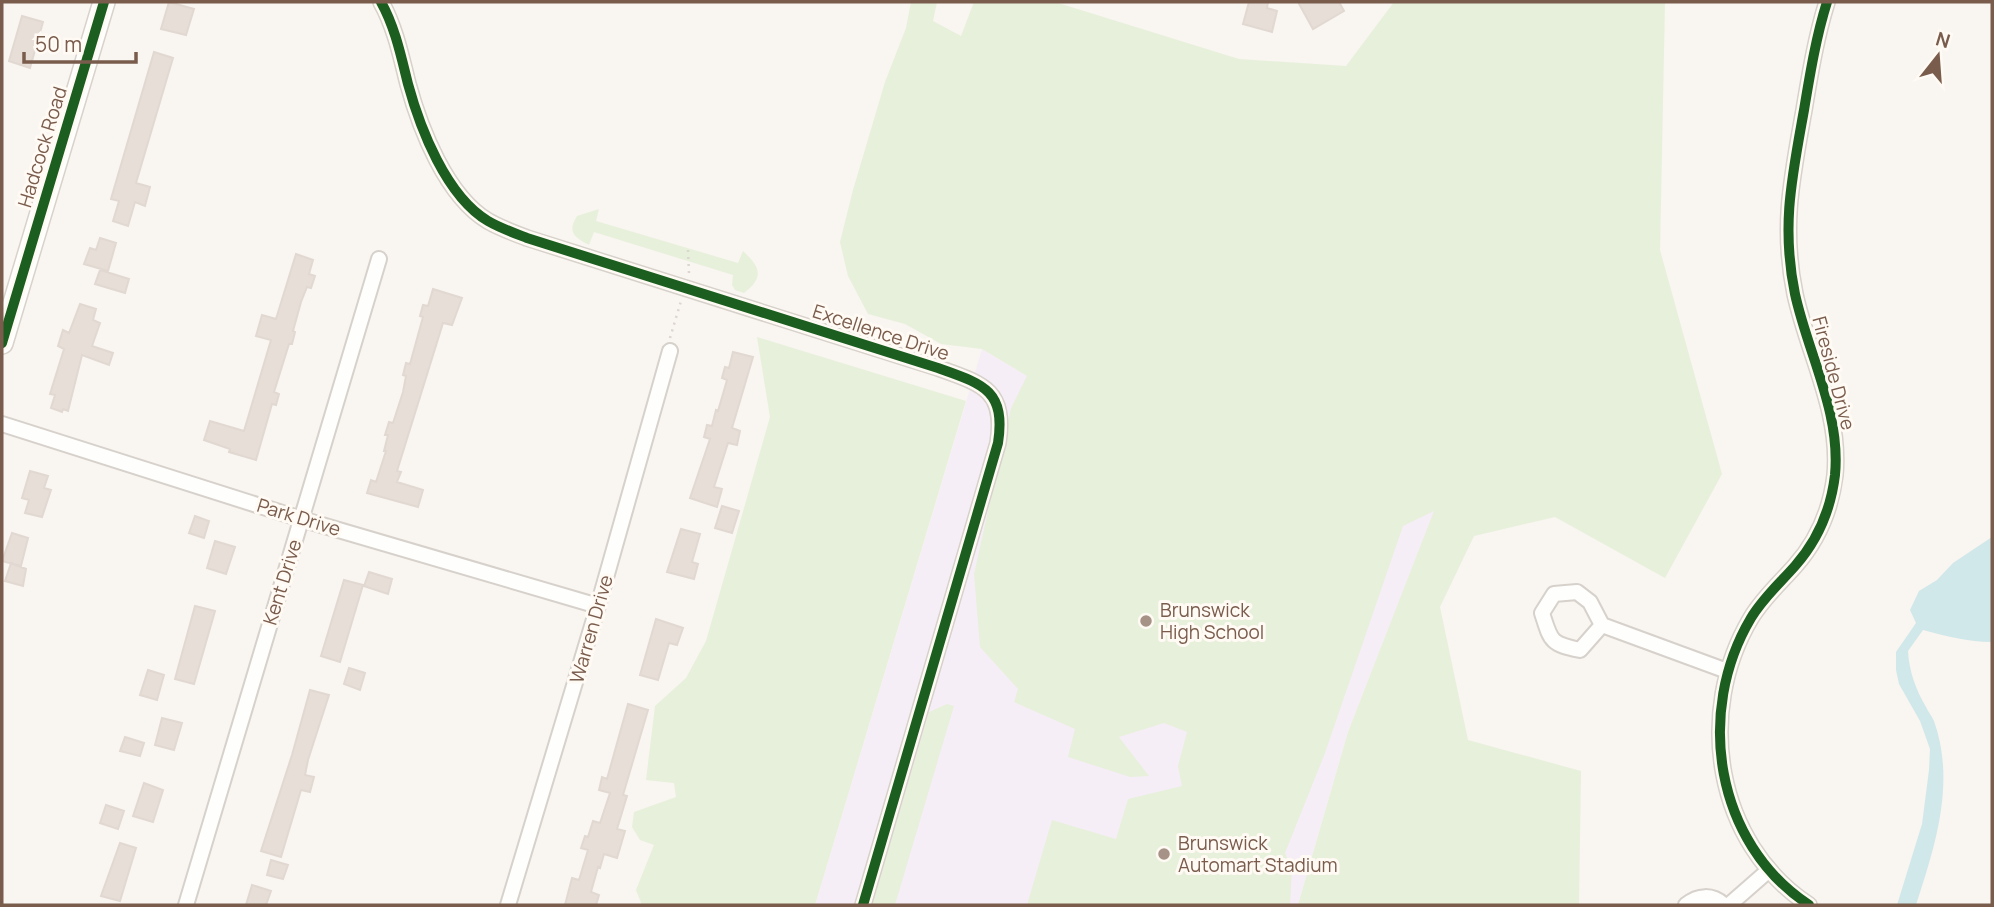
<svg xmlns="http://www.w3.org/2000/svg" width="1994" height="907" viewBox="0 0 1994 907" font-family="Manrope,sans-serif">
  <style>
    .education { fill: #f6eef6 }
    .green { fill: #e7f0db }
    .water { fill: #d0e8ea }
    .building { fill: #e6ded7; stroke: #e2d8d2; stroke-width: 2 }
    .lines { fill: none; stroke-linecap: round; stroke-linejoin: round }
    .street-casing { stroke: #d7d1cb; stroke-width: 18 }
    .secondary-casing { stroke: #d9d2cb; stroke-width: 24 }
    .path { stroke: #dcd5d0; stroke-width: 2.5; stroke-dasharray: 2 5; stroke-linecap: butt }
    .street { stroke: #fefefd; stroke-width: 14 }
    .secondary { stroke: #fefefd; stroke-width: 21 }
    .cycleway-casing { stroke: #fffaf3; stroke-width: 15 }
    .cycleway { stroke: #1b5e20; stroke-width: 10 }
    .poi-dot { fill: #a69286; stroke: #fffaf3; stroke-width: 2.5 }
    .labels { text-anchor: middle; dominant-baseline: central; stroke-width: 6; stroke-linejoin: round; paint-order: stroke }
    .street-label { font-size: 19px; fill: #7a5c4d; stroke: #fffaf3 }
    .poi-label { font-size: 19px; fill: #7a5c4d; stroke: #fffaf3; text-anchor: start }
  </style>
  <rect width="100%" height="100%" fill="#f9f5f0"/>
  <path class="education" d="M 982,349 L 1027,376 L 1435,510 L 1348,732 L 1298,905 L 815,905 Z"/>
  <path class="green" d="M 911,2 L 937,2 L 933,21 L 961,36 L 974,2 L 1055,2 L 1239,59 L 1346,66 L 1394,2 L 1665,2 L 1660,250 L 1722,474 L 1665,578 L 1555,517 L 1474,536 L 1440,607 L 1468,740 L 1581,771 L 1579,905 L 1298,905 L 1348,732 L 1434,511 L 1403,526 L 1325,753 L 1285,853 L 1292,869 L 1290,905 L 1027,905 L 1052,820 L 1116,839 L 1128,799 L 1182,786 L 1178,766 L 1187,732 L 1164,723 L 1119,737 L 1149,776 L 1130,777 L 1068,757 L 1075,729 L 1014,702 L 1018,689 L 980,647 L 974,574 L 1011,408 L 1027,376 L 982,349 L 941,344 L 905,324 L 868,314 L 848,276 L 840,242 L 853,190 L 885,82 L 906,28 Z
    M 599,209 L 596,221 L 738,263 L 743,251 C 761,268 764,277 744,293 L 735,290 L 732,285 L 733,275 L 594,232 L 589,245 C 574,237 567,232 577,216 Z
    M 757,337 L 966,401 L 815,905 L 642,905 L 636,890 L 654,845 L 640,840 L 632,827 L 634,812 L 676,797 L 674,783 L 646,780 L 655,706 L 686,678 L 706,641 L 770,417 Z
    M 947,704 L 954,706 L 895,905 L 872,905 L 929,712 Z"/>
  <path class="water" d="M 1992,537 L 1992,642 C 1968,642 1946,636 1923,630 L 1908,651 C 1909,671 1916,690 1926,707 C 1928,712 1932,716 1934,721 C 1956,783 1935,846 1916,905 L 1897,905 L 1922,824 L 1929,770 L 1930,749 L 1920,721 L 1899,684 L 1896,670 L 1896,652 L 1916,623 L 1910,610 L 1919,591 L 1937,580 L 1953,563 Z"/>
  <path class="building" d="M 169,2 L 194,9 L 186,35 L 161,29 Z
    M 1249,2 L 1268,2 L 1267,8 L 1277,11 L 1272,32 L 1243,24 Z
    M 1298,2 L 1339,2 L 1344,11 L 1313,29 Z
    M 22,16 L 43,22 L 30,68 L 9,61 Z
    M 154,52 L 173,58 L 136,183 L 150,187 L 145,206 L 135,202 L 128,226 L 113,221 L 119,201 L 111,199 Z
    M 100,238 L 116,243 L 108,271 L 84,264 L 90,248 L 96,250 Z
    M 296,254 L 313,260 L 309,274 L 315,276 L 311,288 L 307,287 L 301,302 L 293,331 L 295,332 L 292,344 L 289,344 L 274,392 L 279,394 L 276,405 L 272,404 L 256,460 L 229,452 L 230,449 L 204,440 L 210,421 L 244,431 L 271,340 L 256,336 L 262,315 L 276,319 Z
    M 100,270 L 129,279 L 125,293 L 95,284 Z
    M 433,289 L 462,298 L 452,325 L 443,323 L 397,471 L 401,472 L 397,482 L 423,490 L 418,507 L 367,493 L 371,480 L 376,482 L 386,451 L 384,451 L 388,435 L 385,435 L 389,422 L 393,423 L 403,392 L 406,376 L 403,375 L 406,363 L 410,364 L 423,317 L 420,316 L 423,305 L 428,306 Z
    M 80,304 L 96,309 L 93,320 L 100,323 L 92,346 L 113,353 L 109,365 L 82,355 L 68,411 L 63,409 L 62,412 L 51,408 L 55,395 L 50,394 L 64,349 L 58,346 L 63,330 L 69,333 Z
    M 733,352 L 753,357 L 732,428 L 740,431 L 737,445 L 728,443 L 714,487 L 722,489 L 717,507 L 690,498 L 710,439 L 704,437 L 707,425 L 712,426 L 716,410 L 718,411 L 727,380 L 722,378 L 725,367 L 729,368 Z
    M 30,471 L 48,476 L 44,488 L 51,490 L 42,517 L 25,513 L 29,500 L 22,498 Z
    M 722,506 L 739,511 L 732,533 L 715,528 Z
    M 195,516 L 209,521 L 204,538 L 189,533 Z
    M 681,529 L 700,534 L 692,562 L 698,564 L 694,579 L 667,572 Z
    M 12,533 L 28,538 L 21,566 L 2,561 Z
    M 215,541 L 235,547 L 226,574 L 207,568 Z
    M 11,563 L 26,569 L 23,586 L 5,581 Z
    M 369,572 L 392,579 L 388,594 L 364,586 Z
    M 344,580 L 363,585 L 340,662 L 321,656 Z
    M 195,606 L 215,611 L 194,684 L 175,679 Z
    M 656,619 L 683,628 L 677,645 L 669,643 L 658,680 L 640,675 Z
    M 349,668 L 365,673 L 360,690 L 344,684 Z
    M 148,670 L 164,675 L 157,700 L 140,695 Z
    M 310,690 L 329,695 L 308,760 L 305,775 L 314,777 L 310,792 L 301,790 L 281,857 L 261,851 L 292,755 Z
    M 628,704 L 648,710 L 623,795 L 627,796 L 617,829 L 625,831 L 617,858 L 604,854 L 600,868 L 598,867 L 591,892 L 599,895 L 596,905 L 565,905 L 572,878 L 579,880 L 588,850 L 581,848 L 585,836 L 588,837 L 593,821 L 600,823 L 610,793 L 599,790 L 602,777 L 607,779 Z
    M 162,718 L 182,723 L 174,750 L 155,745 Z
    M 125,737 L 144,743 L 140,756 L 120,751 Z
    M 144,783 L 163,790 L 153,822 L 133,816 Z
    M 106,805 L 124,811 L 118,829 L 100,823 Z
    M 120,843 L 136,848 L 120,901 L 101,896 Z
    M 271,860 L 288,865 L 283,879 L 267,875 Z
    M 252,885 L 271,891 L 266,905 L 246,905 Z"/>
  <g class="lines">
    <defs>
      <path id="street" d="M 381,2 C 395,27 401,56 408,84 C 420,128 446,196 488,221 C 500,228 514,233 527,238 L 938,368 C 983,384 1006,390 998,443 L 863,905
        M 2,424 L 301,519 L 598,606
        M 1602,625 L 1580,650 C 1550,644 1551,641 1542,613 L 1554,594 L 1577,592 L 1590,602 L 1602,625 L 1727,671
        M 186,905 L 379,259
        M 508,905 L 598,606 L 670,351
        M 1686,905 C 1698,895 1712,894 1724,905
        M 1729,905 L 1769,870
        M 1809,905 C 1715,843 1695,712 1751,618 C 1763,598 1780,583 1795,566 C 1818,540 1831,508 1835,475 C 1841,412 1808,354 1795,294 C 1781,226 1792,177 1804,110 C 1810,74 1816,37 1827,2"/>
      <path id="secondary" d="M 2,343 L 104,2"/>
    </defs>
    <use href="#street" class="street-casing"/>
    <use href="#secondary" class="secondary-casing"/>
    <path class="path" d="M 688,250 L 689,274
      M 670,338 L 681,301"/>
    <use href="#street" class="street"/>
    <use href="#secondary" class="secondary"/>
    <defs>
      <path id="cycleway" d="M 381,2 C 395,27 401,56 408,84 C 420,128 446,196 488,221 C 500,228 514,233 527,238 L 938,368 C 983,384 1006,390 998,443 L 863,905
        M 2,343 L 104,2
        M 1809,905 C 1715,843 1695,712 1751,618 C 1763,598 1780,583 1795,566 C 1818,540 1831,508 1835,475 C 1841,412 1808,354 1795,294 C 1781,226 1792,177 1804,110 C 1810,74 1816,37 1827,2"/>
    </defs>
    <use href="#cycleway" class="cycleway-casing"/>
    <use href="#cycleway" class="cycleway"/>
  </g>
  <g class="poi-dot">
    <circle cx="1146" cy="621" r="7"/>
    <circle cx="1164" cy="854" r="7"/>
  </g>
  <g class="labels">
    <g class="street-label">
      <text transform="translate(42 147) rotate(-73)">Hadcock Road</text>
      <text transform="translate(881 332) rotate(18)">Excellence Drive</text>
      <text transform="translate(1834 373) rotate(75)">Fireside Drive</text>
      <text transform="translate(299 517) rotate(17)">Park Drive</text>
      <text transform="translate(282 582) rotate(-73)">Kent Drive</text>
      <text transform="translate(591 629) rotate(-74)">Warren Drive</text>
    </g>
    <g class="poi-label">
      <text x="1160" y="610">Brunswick<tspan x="1160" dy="22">High School</tspan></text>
      <text x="1178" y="843">Brunswick<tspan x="1178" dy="22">Automart Stadium</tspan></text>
    </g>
  </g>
  <rect width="1994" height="907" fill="none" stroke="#7a5c4d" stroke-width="7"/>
  <g transform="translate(1938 56) rotate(17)" stroke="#fffaf3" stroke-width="5" paint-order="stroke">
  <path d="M0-5L12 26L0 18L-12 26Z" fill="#7a5c4d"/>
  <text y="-10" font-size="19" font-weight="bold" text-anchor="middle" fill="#7a5c4d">N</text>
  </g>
  <path d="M24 52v10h112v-10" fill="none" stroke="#7a5c4d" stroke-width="3.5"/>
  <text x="35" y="52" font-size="21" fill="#7a5c4d" stroke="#fffaf3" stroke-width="5" paint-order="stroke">50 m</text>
</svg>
